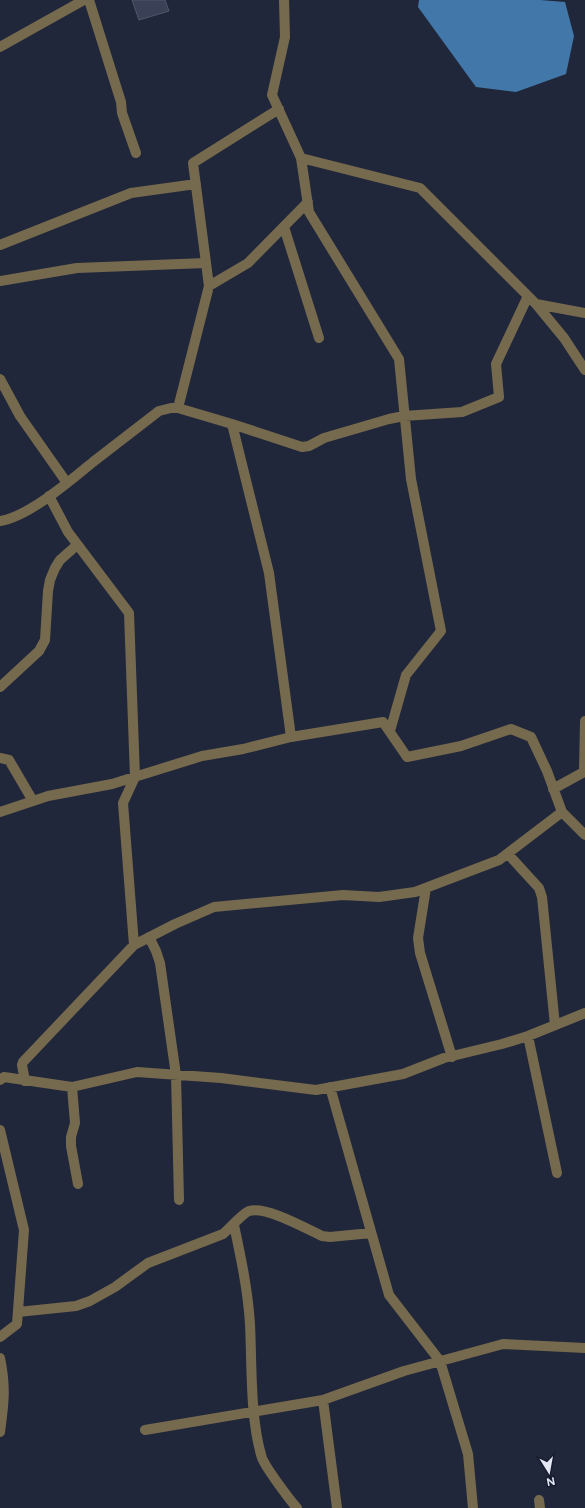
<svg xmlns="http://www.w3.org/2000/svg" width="585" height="1508" viewBox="0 0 585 1508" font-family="Figtree,sans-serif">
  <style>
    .water { fill: #4278a9 }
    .building { fill: #3a4156; stroke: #50576d }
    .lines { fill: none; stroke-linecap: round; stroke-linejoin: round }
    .minor { stroke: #766a4e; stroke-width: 10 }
  </style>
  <rect width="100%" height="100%" fill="#21273a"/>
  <path class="water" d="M 419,0 L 540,0 L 565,2 L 574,36 L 566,74 L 516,92 L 476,87 L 418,7 Z"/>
  <path class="building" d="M 132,0 L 165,0 L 169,11 L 139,20 Z"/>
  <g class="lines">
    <path class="minor" d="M 89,0 L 121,102 L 122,113 L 136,153
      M 284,0 L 285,37 L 272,95 L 301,158 L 309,212 L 399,359 L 411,479 L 441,631 L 406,675 L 390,731
      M 0,47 L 84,0
      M 301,158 L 420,188 L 536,304 L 564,338 L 585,370
      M 284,227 L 319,338
      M 0,245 L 131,193 L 196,184
      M 0,281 L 77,268 L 206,263
      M 209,286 L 248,263 L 308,202
      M 536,304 L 585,313
      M 0,379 L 20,416 L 67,483
      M 178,408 L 209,286 L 193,163 L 279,109
      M 232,424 L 269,573 L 291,737
      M 49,496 L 68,532 L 129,613 L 135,777 L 123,803 L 134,945
      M 0,521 C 28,517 70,481 93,462 C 115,445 137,428 159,411 L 171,408 L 178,408 L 232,424 L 302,447 L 309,446 L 324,438 L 389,419 L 404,416 L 462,412 L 499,397 L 496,364 L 528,296
      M 0,687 L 39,651 L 45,640 L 48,591 L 50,580 L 55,568 L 60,560 L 77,545
      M 0,758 L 9,760 L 33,801
      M 553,789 L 584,772 L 585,721
      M 0,812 L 48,796 L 112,784 L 202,756 L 243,749 L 291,737 L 383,722 L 407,757 L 461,746 L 511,729 L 531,737 L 547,771 L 562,812 L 585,835
      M 508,854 L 539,888 L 542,897 L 555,1025
      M 426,888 L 418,938 L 420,953 L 452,1057
      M 149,937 L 156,951 L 160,963 L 176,1075 L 179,1200
      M 528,1036 L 557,1173
      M 0,1080 L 4,1077 L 72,1087 L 137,1072 L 221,1078 L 316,1090 L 403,1074 L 444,1058 L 502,1044 L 528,1036 L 585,1013
      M 25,1081 L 22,1065 L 23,1062 L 134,945 L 175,924 L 214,907 L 343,895 L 379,897 L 415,892 L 499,860 L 562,812
      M 72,1087 L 75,1123 L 71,1137 L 71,1146 L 78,1184
      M 330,1087 L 389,1295 L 440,1361 L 468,1454 L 473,1508
      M 0,1130 L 24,1230 L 17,1324 L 0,1337
      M 234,1225 C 241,1258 248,1291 250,1324 C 252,1365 250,1420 262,1458 C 266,1468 289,1499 297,1508
      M 18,1312 L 76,1306 L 90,1301 L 115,1287 L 148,1263 L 223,1234 C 229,1229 243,1213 249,1211 C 266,1206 305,1228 322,1236 L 330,1237 L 371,1233
      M 0,1358 C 6,1387 4,1403 0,1432
      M 323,1400 L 337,1508
      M 145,1430 L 323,1400 L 404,1371 L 503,1344 L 585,1348
      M 539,1500 L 540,1508"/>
  </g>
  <g transform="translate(549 1472) rotate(169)" stroke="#171d2f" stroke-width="3" paint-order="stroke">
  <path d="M0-3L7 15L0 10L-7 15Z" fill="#e4e8f5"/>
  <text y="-6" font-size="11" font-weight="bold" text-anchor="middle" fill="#e4e8f5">N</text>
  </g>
</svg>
